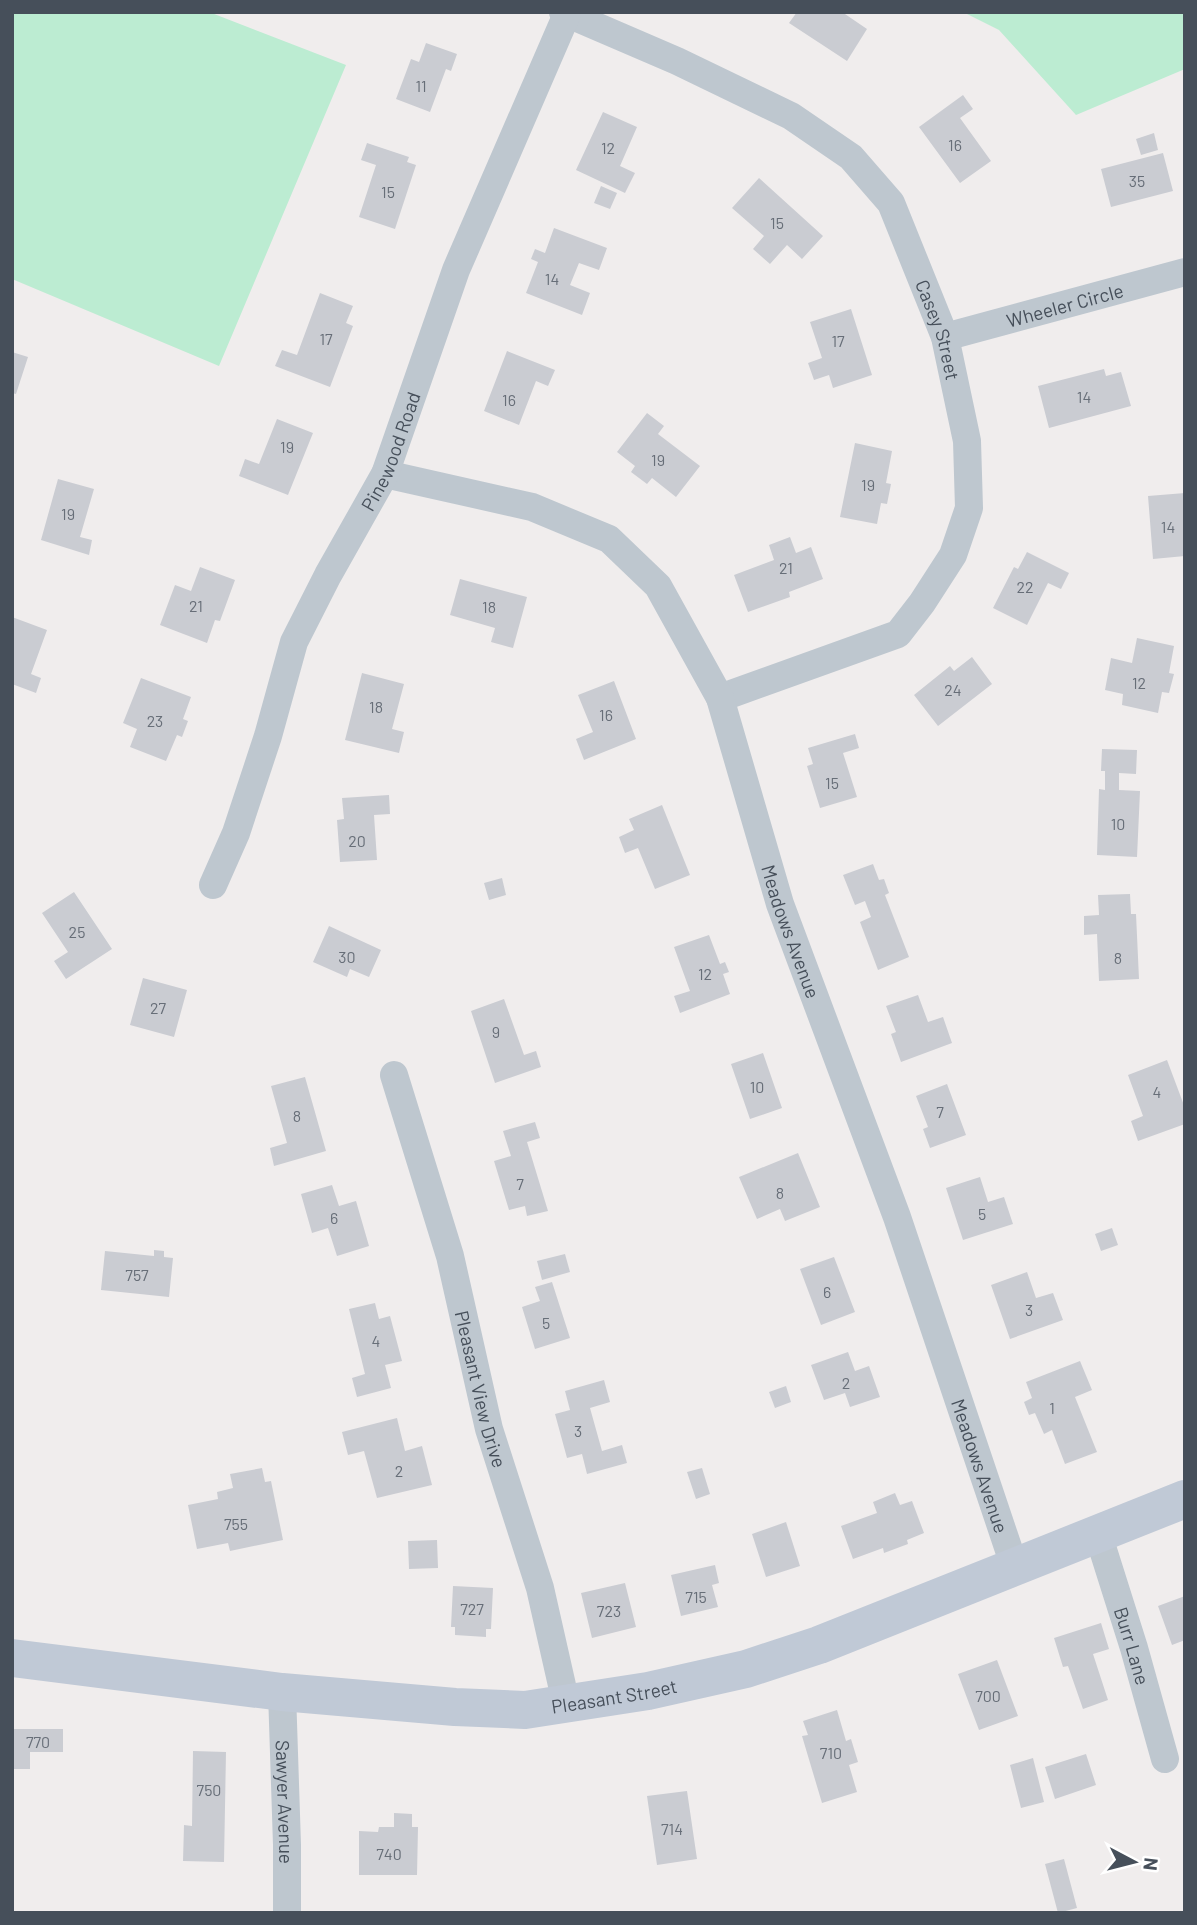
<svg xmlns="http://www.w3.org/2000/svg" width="1197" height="1925" viewBox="0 0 1197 1925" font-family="Barlow,sans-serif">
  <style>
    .green { fill: #bcecd2 }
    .building { fill: #caccd2 }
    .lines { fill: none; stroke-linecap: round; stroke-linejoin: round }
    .street { stroke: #bec7cf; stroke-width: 28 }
    .secondary { stroke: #c0c9d6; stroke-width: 38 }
    .labels { text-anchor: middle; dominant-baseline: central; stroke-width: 5; stroke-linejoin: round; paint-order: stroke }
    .number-label { font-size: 16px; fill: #676e78 }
    .street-label { font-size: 19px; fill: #464f5a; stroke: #fff }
  </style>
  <rect width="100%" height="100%" fill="#f0eded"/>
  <path class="green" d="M 12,12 L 209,12 L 346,65 L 219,366 L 12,279 Z
    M 963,12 L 1185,12 L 1185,69 L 1076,115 L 999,30 Z"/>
  <path class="building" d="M 797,12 L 842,12 L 867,29 L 847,61 L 789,23 Z
    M 426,43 L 457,54 L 451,71 L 446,69 L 430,112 L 396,99 L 411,59 L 419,62 Z
    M 963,95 L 973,109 L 960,118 L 991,161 L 960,183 L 919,127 Z
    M 603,112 L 637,127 L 620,166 L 635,173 L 625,193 L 576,170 Z
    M 1154,133 L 1158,150 L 1141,155 L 1136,139 Z
    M 367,143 L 409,157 L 407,162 L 416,165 L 395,229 L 359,217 L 376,165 L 361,160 Z
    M 1163,153 L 1173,191 L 1111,207 L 1101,169 Z
    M 759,178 L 823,236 L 802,259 L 787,245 L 770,264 L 753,249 L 764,236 L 732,208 Z
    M 601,186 L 617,193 L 610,209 L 594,203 Z
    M 554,228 L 607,248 L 599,270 L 579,263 L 570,285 L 590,293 L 582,315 L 526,293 L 538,262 L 531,259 L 535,249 L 545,253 Z
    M 320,293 L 353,306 L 346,323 L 353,326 L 330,387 L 275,366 L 282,350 L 297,355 Z
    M 851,309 L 872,375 L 833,388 L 829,375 L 814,380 L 808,363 L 822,358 L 810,322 Z
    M 507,351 L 555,370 L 548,386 L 536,381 L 519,425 L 484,411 Z
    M 12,352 L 28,357 L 16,394 L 12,393 Z
    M 1104,369 L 1106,376 L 1121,372 L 1131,406 L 1049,428 L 1038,386 Z
    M 647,413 L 664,426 L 658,434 L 700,466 L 676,497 L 652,478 L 647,484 L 631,472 L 635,466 L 617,452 Z
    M 277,419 L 313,433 L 288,495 L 239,476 L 245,459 L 259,464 Z
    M 855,443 L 892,451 L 886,483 L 891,484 L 887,504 L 881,503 L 877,524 L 840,517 Z
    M 58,479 L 94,489 L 80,537 L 92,540 L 89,555 L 41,540 Z
    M 1185,493 L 1185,556 L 1153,559 L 1148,496 Z
    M 790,537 L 796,553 L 811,547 L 823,579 L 789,592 L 790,597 L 748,612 L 734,575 L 774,560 L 769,545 Z
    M 1027,552 L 1069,573 L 1061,589 L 1048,583 L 1027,625 L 993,608 L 1014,567 L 1018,569 Z
    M 200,567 L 235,580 L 220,621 L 215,620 L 207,643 L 160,625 L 175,585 L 191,591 Z
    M 460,579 L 527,597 L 513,648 L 491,642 L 495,628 L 450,615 Z
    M 12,617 L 47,630 L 31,674 L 41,678 L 36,693 L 12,684 Z
    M 1137,638 L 1174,646 L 1169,673 L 1174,674 L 1169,693 L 1162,692 L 1158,713 L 1122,705 L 1123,694 L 1105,690 L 1111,658 L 1132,663 Z
    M 972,657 L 992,684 L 938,726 L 914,695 L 950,666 L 954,671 Z
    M 362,673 L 404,684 L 392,729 L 404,732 L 399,753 L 345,740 Z
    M 141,678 L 191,697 L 183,719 L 188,721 L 182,737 L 177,735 L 166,761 L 130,747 L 137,729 L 123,723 Z
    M 614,681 L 636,739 L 584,760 L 576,739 L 593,732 L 578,695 Z
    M 855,734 L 859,748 L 843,753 L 857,797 L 820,808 L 807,766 L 813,764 L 808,748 Z
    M 1102,749 L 1137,750 L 1136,774 L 1119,773 L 1119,790 L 1140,791 L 1137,857 L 1097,855 L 1099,789 L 1105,790 L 1105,771 L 1101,771 Z
    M 389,795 L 390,814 L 374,815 L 377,860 L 340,862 L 337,820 L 344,819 L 342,798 Z
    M 662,805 L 690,875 L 655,889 L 638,848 L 625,853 L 619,837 L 634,830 L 629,819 Z
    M 873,864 L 879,880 L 884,879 L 889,893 L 885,895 L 909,957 L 878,970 L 860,922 L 871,917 L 865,901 L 855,905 L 843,875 Z
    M 502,878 L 506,895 L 489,900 L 484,883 Z
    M 74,892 L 112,949 L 66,979 L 54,961 L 68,952 L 42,913 Z
    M 1130,894 L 1131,914 L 1136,914 L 1139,979 L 1099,981 L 1097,934 L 1084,935 L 1084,916 L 1099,915 L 1098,895 Z
    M 329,926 L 381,950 L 369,977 L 350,969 L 347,977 L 313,962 Z
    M 709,935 L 720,964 L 725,962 L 729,972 L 723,974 L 730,994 L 680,1013 L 674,996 L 690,991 L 674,947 Z
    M 143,978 L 187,990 L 174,1037 L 130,1025 Z
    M 918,995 L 928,1022 L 943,1017 L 952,1043 L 901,1062 L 891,1034 L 896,1032 L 886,1006 Z
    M 504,999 L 524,1055 L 536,1051 L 541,1067 L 495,1083 L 471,1011 Z
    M 763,1053 L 782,1108 L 750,1119 L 731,1064 Z
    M 1167,1060 L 1185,1108 L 1185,1124 L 1138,1141 L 1131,1121 L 1143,1116 L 1128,1075 Z
    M 305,1077 L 326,1151 L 274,1166 L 270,1148 L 287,1143 L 271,1086 Z
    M 947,1084 L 966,1135 L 930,1148 L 923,1129 L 928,1127 L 916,1096 Z
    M 535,1122 L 540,1138 L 527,1142 L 548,1211 L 527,1216 L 525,1206 L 509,1210 L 494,1161 L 511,1156 L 503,1131 Z
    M 798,1153 L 820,1207 L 785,1221 L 780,1209 L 757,1219 L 739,1177 Z
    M 980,1177 L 988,1202 L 1004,1197 L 1013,1224 L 963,1240 L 946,1188 Z
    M 332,1185 L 339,1206 L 356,1201 L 369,1246 L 337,1256 L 328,1228 L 312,1233 L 301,1194 Z
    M 1112,1228 L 1118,1245 L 1101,1251 L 1095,1234 Z
    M 154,1250 L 164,1251 L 164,1257 L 173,1258 L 169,1297 L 101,1290 L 105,1251 L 154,1256 Z
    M 565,1254 L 570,1272 L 542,1280 L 537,1261 Z
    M 834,1257 L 855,1312 L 821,1325 L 800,1269 Z
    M 1027,1272 L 1036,1298 L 1053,1293 L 1063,1320 L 1010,1339 L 991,1285 Z
    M 552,1282 L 570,1338 L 535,1349 L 522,1307 L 540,1301 L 535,1287 Z
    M 375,1303 L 379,1319 L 390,1316 L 402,1361 L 385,1365 L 391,1388 L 357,1397 L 352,1378 L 365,1374 L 349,1309 Z
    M 848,1352 L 855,1371 L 869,1366 L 880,1397 L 850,1407 L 845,1393 L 824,1400 L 811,1365 Z
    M 1080,1361 L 1092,1390 L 1075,1397 L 1097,1452 L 1065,1464 L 1052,1430 L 1044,1434 L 1035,1413 L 1029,1415 L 1024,1402 L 1032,1398 L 1026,1382 Z
    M 604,1380 L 610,1402 L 590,1408 L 602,1451 L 622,1445 L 627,1463 L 587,1474 L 582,1454 L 567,1458 L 555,1414 L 570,1410 L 565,1391 Z
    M 786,1386 L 791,1402 L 775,1408 L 769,1392 Z
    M 397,1418 L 405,1451 L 422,1446 L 432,1485 L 377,1498 L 364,1451 L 348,1455 L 342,1432 Z
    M 262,1468 L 265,1482 L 271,1481 L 283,1540 L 230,1551 L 228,1543 L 197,1549 L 188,1505 L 218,1499 L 217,1492 L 233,1488 L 230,1474 Z
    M 702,1468 L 710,1494 L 696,1499 L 687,1472 Z
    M 895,1493 L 900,1505 L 912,1501 L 924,1533 L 907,1540 L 908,1544 L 884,1553 L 883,1548 L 853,1559 L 841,1526 L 877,1513 L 873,1502 Z
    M 786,1522 L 800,1566 L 766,1577 L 752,1534 Z
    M 437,1540 L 438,1568 L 409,1569 L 408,1541 Z
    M 715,1565 L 719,1583 L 712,1585 L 718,1607 L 681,1616 L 671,1575 Z
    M 625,1583 L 636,1627 L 592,1638 L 581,1593 Z
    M 453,1586 L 493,1588 L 491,1629 L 486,1629 L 486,1637 L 455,1635 L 455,1627 L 451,1627 Z
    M 1185,1596 L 1185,1640 L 1172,1645 L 1158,1606 Z
    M 1101,1623 L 1109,1649 L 1093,1654 L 1108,1700 L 1083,1709 L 1068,1666 L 1063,1667 L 1054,1638 Z
    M 997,1660 L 1018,1716 L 979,1730 L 958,1674 Z
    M 837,1710 L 846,1741 L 851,1739 L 858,1762 L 849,1765 L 857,1792 L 822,1803 L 802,1736 L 808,1735 L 803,1721 Z
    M 12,1729 L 63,1729 L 63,1752 L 30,1752 L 30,1769 L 12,1769 Z
    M 193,1751 L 226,1752 L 224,1862 L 183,1861 L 184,1825 L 192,1826 Z
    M 1086,1754 L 1096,1785 L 1055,1799 L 1045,1767 Z
    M 1033,1758 L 1044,1802 L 1021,1808 L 1010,1765 Z
    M 687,1791 L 697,1859 L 657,1865 L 647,1796 Z
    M 394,1813 L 412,1814 L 412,1827 L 418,1827 L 417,1875 L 359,1875 L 359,1831 L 378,1832 L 379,1827 L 394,1827 Z
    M 1064,1859 L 1077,1908 L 1058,1913 L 1045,1864 Z"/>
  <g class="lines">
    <g class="street">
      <path id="s1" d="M 563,12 L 677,61 L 791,116 L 851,157 L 891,203 L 945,337 L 967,441 L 969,508 L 953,555 L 922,603 L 898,634 L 720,698"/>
      <path id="s2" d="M 945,337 L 1185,272"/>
      <path id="s3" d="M 385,474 L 532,507 L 609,539 L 658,586 L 720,698 L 780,904 L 897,1217 L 1015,1568"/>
      <path id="s4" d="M 213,885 L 236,833 L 268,736 L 294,642 L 328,575 L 385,474 L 456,270 L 567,14"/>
      <path id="s5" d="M 394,1075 L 450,1256 L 489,1429 L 540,1588 L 566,1703"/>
      <path id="s6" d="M 1098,1534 L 1134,1648 L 1165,1759"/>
      <path id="s7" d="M 282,1692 L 287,1845 L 287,1913"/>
    </g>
    <path class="secondary" id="s8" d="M 12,1658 L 282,1692 L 455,1707 L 525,1710 L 648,1691 L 746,1669 L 819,1645 L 1185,1499"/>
  </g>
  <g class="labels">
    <g class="number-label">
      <text x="421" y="85">11</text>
      <text x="955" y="144">16</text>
      <text x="608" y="147">12</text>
      <text x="1137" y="180">35</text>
      <text x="388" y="191">15</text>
      <text x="777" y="222">15</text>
      <text x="552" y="278">14</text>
      <text x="326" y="338">17</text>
      <text x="838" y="340">17</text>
      <text x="1084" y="396">14</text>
      <text x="509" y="399">16</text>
      <text x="287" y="446">19</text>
      <text x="658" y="459">19</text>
      <text x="868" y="484">19</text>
      <text x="68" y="513">19</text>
      <text x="1168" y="526">14</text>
      <text x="786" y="567">21</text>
      <text x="1025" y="586">22</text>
      <text x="196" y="605">21</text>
      <text x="489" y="606">18</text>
      <text x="1139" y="682">12</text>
      <text x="953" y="689">24</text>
      <text x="376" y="706">18</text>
      <text x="606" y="714">16</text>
      <text x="155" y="720">23</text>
      <text x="832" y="782">15</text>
      <text x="1118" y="823">10</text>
      <text x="357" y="840">20</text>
      <text x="77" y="931">25</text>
      <text x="347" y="956">30</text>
      <text x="1118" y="957">8</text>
      <text x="705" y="973">12</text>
      <text x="158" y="1007">27</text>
      <text x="496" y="1031">9</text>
      <text x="757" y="1086">10</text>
      <text x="1157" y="1091">4</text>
      <text x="940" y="1111">7</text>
      <text x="297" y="1115">8</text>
      <text x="520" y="1183">7</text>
      <text x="780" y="1192">8</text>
      <text x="982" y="1213">5</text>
      <text x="334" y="1217">6</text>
      <text x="137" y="1274">757</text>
      <text x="827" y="1291">6</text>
      <text x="1029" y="1309">3</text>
      <text x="546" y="1322">5</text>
      <text x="376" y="1340">4</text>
      <text x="846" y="1382">2</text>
      <text x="1052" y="1407">1</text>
      <text x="578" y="1430">3</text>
      <text x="399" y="1470">2</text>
      <text x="236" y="1523">755</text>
      <text x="696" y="1596">715</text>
      <text x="472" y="1608">727</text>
      <text x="609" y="1610">723</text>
      <text x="988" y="1695">700</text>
      <text x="38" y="1741">770</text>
      <text x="831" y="1752">710</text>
      <text x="209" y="1789">750</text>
      <text x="672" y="1828">714</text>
      <text x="389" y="1853">740</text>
    </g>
    <g class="street-label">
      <text stroke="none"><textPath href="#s2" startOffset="124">Wheeler Circle</textPath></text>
      <text stroke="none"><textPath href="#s1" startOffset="520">Casey Street</textPath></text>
      <text stroke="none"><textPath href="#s4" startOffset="471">Pinewood Road</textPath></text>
      <text stroke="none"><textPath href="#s3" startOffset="674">Meadows Avenue</textPath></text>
      <text stroke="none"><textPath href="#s5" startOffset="326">Pleasant View Drive</textPath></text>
      <text stroke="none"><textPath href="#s3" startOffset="1241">Meadows Avenue</textPath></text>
      <text stroke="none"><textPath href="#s6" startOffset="117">Burr Lane</textPath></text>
      <text stroke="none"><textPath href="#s8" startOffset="606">Pleasant Street</textPath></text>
      <text stroke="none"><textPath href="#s7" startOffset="110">Sawyer Avenue</textPath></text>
    </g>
  </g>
  <rect width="1197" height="1925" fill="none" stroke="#464f5a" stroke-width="28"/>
  <g transform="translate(1134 1862) rotate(97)" stroke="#ffffff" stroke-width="5" paint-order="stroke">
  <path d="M0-5L12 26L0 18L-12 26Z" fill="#464f5a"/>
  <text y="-10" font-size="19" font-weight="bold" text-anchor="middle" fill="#464f5a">N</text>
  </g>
</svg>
